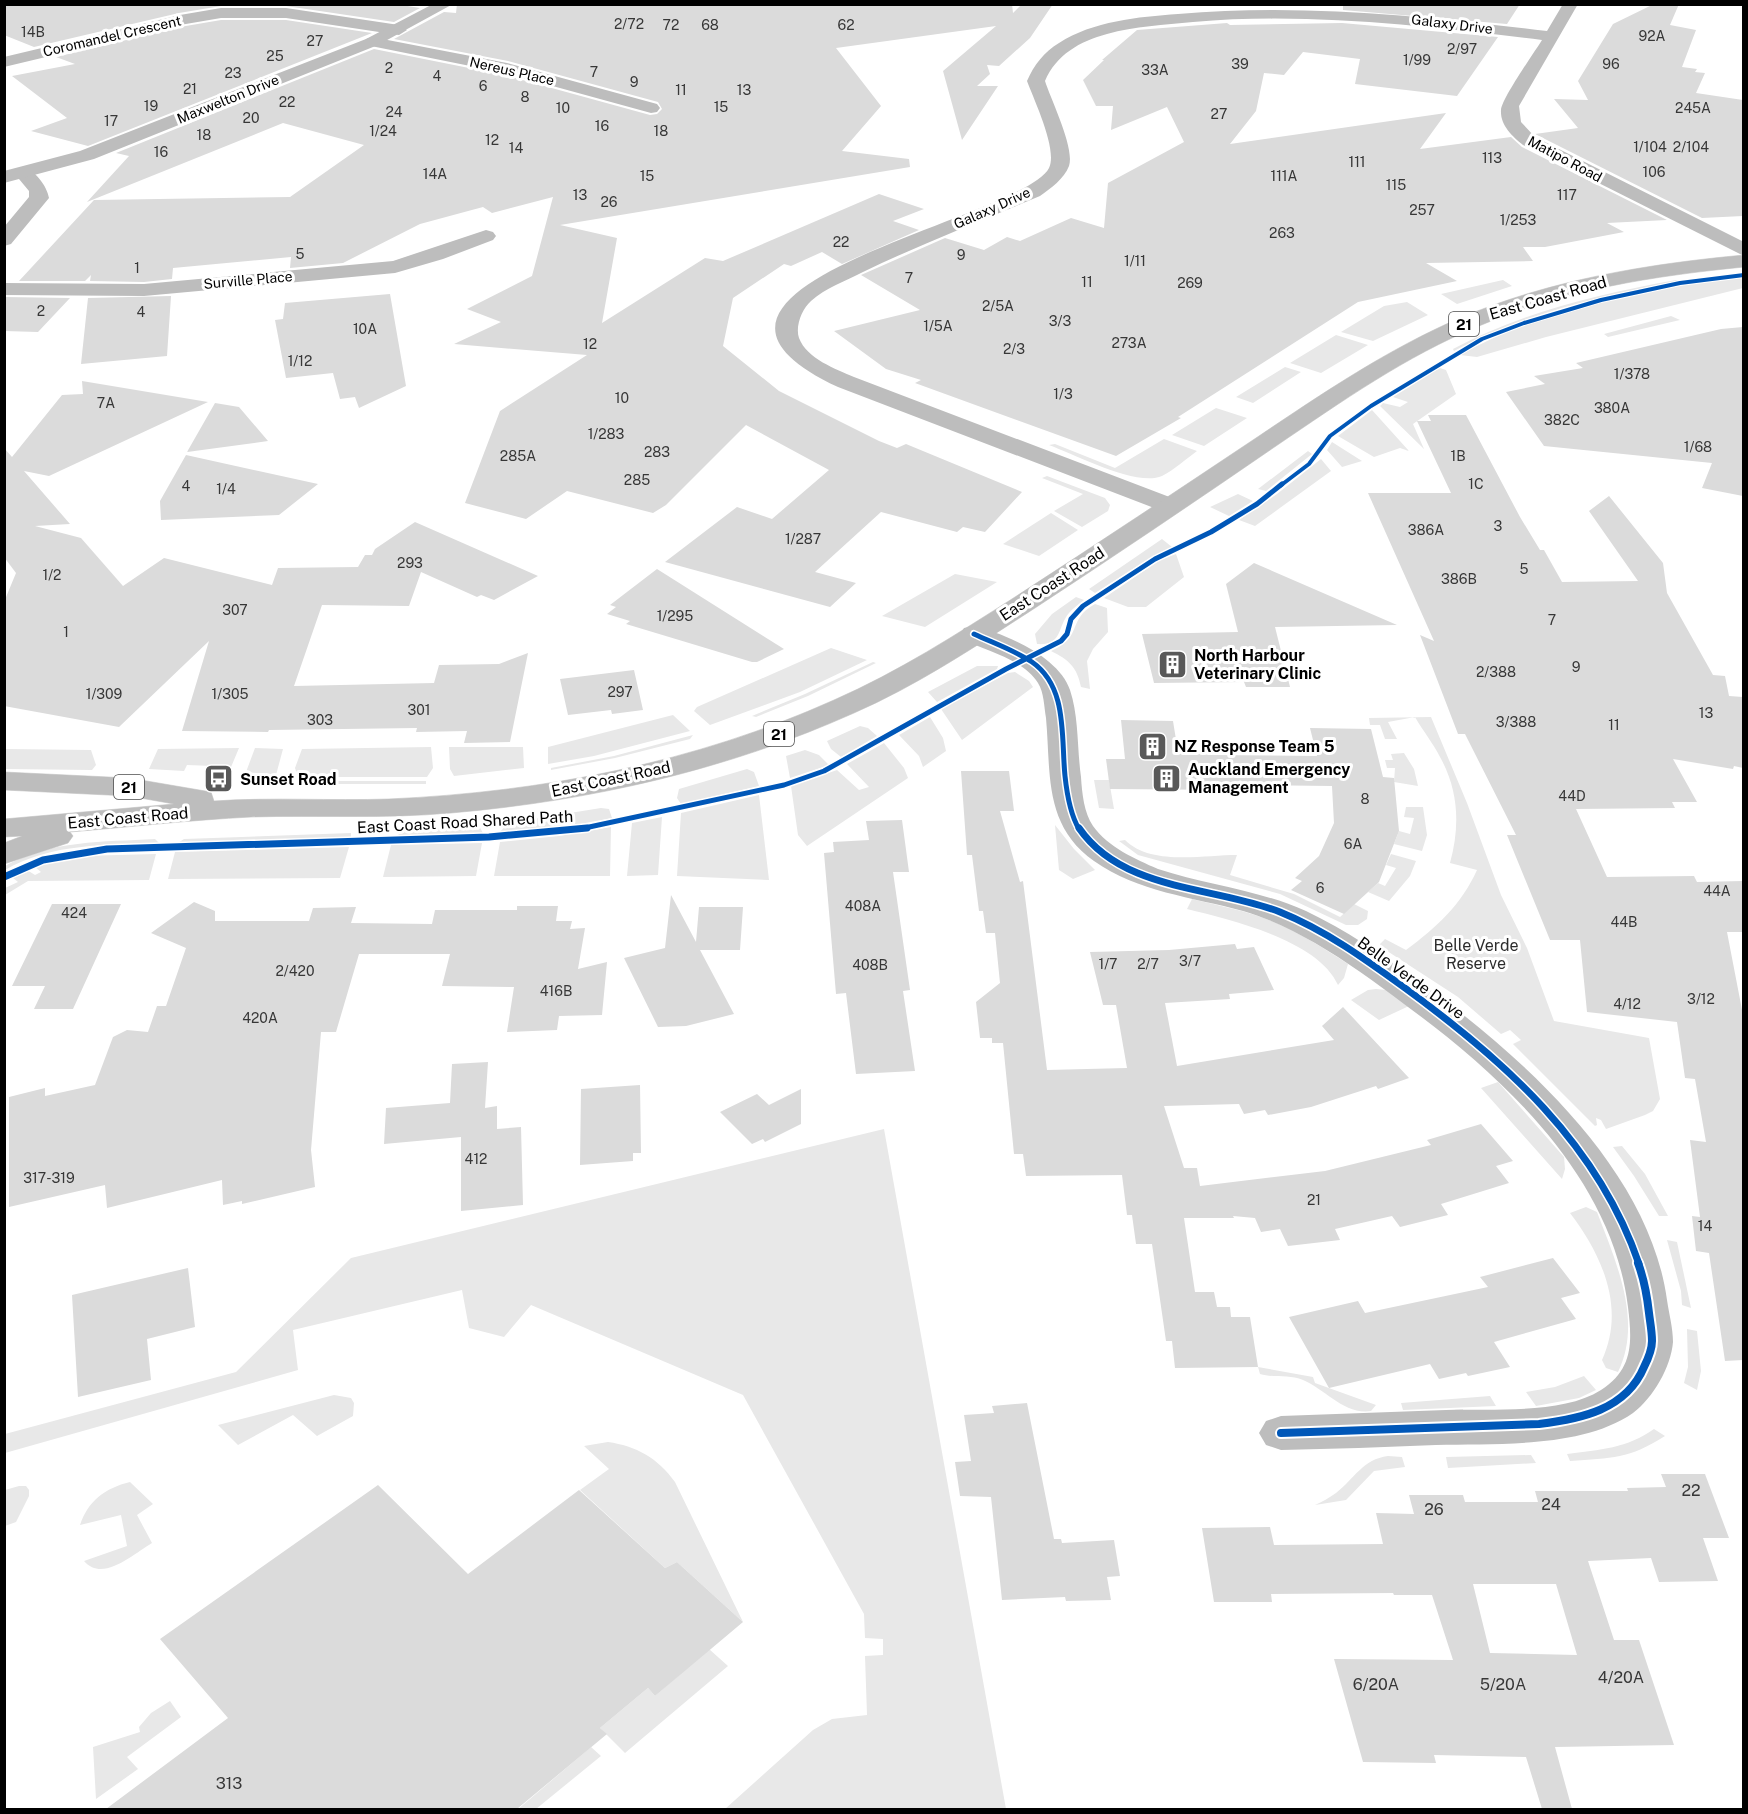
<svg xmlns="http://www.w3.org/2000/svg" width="1748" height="1814" viewBox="0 0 1748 1814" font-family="'Public Sans',sans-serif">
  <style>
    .green { fill: #e8e8e8 }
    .building { fill: #dbdbdb; fill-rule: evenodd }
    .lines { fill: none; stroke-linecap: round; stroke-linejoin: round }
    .primary-casing { stroke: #dbdbdb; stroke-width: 1 }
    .minor { fill: #bdbdbd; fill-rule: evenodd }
    .tertiary { fill: #bdbdbd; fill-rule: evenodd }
    .primary { fill: #bdbdbd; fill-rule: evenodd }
    .cycleway-far3-casing { stroke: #fff; stroke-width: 6 }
    .cycleway-far2-casing { stroke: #fff; stroke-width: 8 }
    .cycleway-far1-casing { stroke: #fff; stroke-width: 10 }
    .cycleway-casing { stroke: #fff; stroke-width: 12 }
    .cycleway-far3 { stroke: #0057b8; stroke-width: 4 }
    .cycleway-far2 { stroke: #0057b8; stroke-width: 5 }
    .cycleway-far1 { stroke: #0057b8; stroke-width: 7 }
    .cycleway { stroke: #0057b8; stroke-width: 8 }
    .labels { text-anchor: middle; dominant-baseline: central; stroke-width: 6; stroke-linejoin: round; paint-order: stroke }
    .number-label { font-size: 14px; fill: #373737 }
    .far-street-label { font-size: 14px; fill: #000; stroke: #fff }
    .shield { fill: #fff; stroke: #4c4c4c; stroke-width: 1.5 }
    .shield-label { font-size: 15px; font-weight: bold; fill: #000 }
    .street-label { font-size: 16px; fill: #000; stroke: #fff }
    .poi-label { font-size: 16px; font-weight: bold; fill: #000; stroke: #fff; text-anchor: start }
    .park-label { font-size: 16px; fill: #2c2c2c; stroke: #fff }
    .near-number-label { font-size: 16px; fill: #373737 }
  </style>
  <rect width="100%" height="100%" fill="#fff"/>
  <path class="green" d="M 1743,277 L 1743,288 L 1546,337 L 1477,357 L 1460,355 C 1545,307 1648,288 1743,277 Z
    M 1503,280 L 1512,286 L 1457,304 L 1441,294 Z
    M 1676,280 L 1678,281 C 1601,296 1523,314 1454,351 L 1453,349 C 1522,312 1599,294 1676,280 Z
    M 1407,302 L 1428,315 L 1373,341 L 1341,332 L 1384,306 Z
    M 1671,316 L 1680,320 L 1608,337 L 1604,334 Z
    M 1336,335 L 1368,345 L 1321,373 L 1290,363 Z
    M 1285,367 L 1301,372 L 1253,403 L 1236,397 Z
    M 1440,368 L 1446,370 L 1456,394 L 1413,424 L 1424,449 L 1380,406 L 1383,403 L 1400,407 L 1408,402 L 1393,397 Z
    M 1216,408 L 1247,418 L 1204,446 L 1172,435 Z
    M 1372,410 L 1409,451 L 1400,448 L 1374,457 L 1338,436 Z
    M 1164,439 L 1197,451 C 1186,459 1174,470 1162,476 C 1136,487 1076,455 1049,445 L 1055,444 L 1115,468 Z
    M 1332,442 L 1362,461 L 1342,467 L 1327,450 Z
    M 1308,451 L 1312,454 L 1266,491 L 1258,489 Z
    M 1321,459 L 1331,471 L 1255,526 L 1239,520 L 1277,494 Z
    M 1047,476 L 1105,498 L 1110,505 L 1108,511 L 1082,527 L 1054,511 L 1083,494 L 1042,478 Z
    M 1238,494 L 1253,501 L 1229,516 L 1210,507 Z
    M 1051,513 L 1078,530 L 1039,556 L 1003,544 Z
    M 1162,539 L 1172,547 L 1150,558 L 1095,593 L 1089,589 Z
    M 1176,554 L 1184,577 L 1146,607 L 1128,607 L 1104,598 L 1160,560 Z
    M 955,574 L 997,582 L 925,627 L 882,616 Z
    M 1076,597 L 1084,600 C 1079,604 1073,608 1069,613 C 1057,627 1063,646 1037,644 L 1035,634 L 1052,614 Z
    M 1095,604 L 1107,608 L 1108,632 L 1093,649 L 1087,661 L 1090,689 L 1081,687 C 1077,667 1069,660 1051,651 C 1084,637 1066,620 1095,604 Z
    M 831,648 L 867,660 L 800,692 L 710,725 L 694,711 L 697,707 Z
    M 873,662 L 876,663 L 808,696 L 756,717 L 752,716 L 805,694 Z
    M 977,666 L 998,666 L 997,669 L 937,702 L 928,692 Z
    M 1015,672 L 1029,681 L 1033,687 L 962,740 L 941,709 L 1008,673 Z
    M 673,715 L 690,731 L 594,756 L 548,764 L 548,747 Z
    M 930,717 L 943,738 L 946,751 L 923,767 L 919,756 L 899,735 Z
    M 1415,717 L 1388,722 L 1397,739 L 1385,739 L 1380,725 L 1370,725 L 1369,718 L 1431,717 L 1467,803 L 1501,895 L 1527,948 L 1554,1021 L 1649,1038 L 1660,1099 L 1653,1111 L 1645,1115 L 1606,1129 L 1601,1120 L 1596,1118 L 1597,1125 L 1595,1126 L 1513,1044 L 1521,1040 L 1510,1030 L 1501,1034 L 1458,997 L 1381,947 L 1380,944 L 1385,939 L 1406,950 C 1437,927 1461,905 1477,870 L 1450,863 C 1460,827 1459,791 1440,757 C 1433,743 1423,731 1415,717 Z
    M 860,726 L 868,728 L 877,736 L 841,757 L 831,749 L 827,741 Z
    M 693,735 L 690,739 L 615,758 L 551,770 L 551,768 L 614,756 Z
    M 884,743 L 904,768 L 908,778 L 807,846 L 798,835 L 791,786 L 837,770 L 859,790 L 869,787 L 847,764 Z
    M 431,747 L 433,768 L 427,777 L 298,777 L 295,768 L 302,749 Z
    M 449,747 L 523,747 L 524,768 L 454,776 L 450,769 Z
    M 239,748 L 229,772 L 211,771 L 213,766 L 187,765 L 184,771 L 149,769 L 158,749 Z
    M 255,748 L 283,749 L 276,775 L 246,772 Z
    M 6,749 L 91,750 L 96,765 L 92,770 L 5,769 Z
    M 805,750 L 819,755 L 829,765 L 790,778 L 786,756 Z
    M 1404,753 L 1414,769 L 1418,786 L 1394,782 L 1395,768 L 1387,768 L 1385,760 L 1393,760 L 1391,754 Z
    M 747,769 L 754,772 L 759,786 L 681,804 L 677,798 L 679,789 Z
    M 1094,780 L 1109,780 L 1114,809 L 1099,808 Z
    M 296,781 L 426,781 L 426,784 L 295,784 Z
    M 759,795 L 769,880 L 677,876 L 681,813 Z
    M 1406,807 L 1423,807 L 1427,835 L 1422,851 L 1394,844 L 1399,831 L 1410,834 L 1414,818 L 1404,817 Z
    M 601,808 L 609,809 L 612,818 L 580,824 L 500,832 L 508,823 Z
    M 662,817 L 658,875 L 627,876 L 632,823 Z
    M 1055,825 L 1074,849 L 1095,870 L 1073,879 L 1059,870 Z
    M 479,826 L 483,833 L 397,836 L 402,831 Z
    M 611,827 L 610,876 L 494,876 L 500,842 L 559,836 Z
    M 351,833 L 351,838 L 178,843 L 184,839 Z
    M 155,839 L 159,843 C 107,845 51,843 5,870 L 5,866 C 50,840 104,842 155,839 Z
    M 1125,840 C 1151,866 1203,855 1237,855 L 1230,875 L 1294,894 L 1340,917 L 1354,904 L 1368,911 L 1367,919 L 1358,925 L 1346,925 L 1280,894 L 1138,855 L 1119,841 Z
    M 482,843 L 476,876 L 383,877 L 391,845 Z
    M 349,847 L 340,878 L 168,879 L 175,852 Z
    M 156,854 L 149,880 L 28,881 L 5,895 L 5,888 L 18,882 L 13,878 L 27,870 L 35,875 L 41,872 L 35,867 L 39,865 L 80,856 Z
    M 1391,854 L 1416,861 L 1410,876 L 1389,901 L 1368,892 L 1378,883 L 1385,886 L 1396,868 L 1386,865 Z
    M 1192,899 C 1219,906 1248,911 1274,922 C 1300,933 1325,949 1348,964 L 1344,978 L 1338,985 C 1318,940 1231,920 1187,909 Z
    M 1376,989 L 1386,990 L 1409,1006 L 1379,1020 L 1351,1000 L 1368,990 Z
    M 1498,1082 L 1564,1157 L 1565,1169 L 1562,1179 L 1481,1088 Z
    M 884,1129 L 1006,1809 L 725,1809 L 813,1730 L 832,1719 L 867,1715 L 865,1656 L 883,1655 L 883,1639 L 865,1638 L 864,1614 L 743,1395 L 531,1305 L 504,1337 L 469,1328 L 462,1290 L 293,1330 L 298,1370 L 5,1453 L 5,1434 L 236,1372 L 351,1258 Z
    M 1622,1146 L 1645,1174 L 1668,1216 L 1659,1216 L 1634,1176 L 1613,1147 Z
    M 1586,1207 L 1597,1212 C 1616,1262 1643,1321 1618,1372 L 1606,1368 L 1602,1360 C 1626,1308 1602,1255 1570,1213 Z
    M 1667,1240 L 1677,1242 L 1691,1308 L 1682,1305 L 1681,1291 Z
    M 1687,1329 L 1697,1331 L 1701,1371 L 1697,1390 L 1684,1383 L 1688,1367 Z
    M 1258,1367 L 1313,1377 L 1315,1383 L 1376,1405 L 1371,1411 C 1344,1415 1325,1389 1303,1380 C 1289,1374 1274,1378 1260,1374 Z
    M 1584,1376 L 1596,1390 L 1579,1398 L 1536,1406 L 1526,1392 L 1555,1387 Z
    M 334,1395 L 351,1398 L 354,1403 L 353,1416 L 317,1436 L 293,1415 L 238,1445 L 218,1425 Z
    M 1490,1396 L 1496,1406 L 1403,1410 L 1401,1403 Z
    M 1654,1429 L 1665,1436 C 1629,1459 1612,1458 1570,1461 L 1567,1454 C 1599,1450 1628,1448 1654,1429 Z
    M 608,1442 C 636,1446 658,1458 675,1482 L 743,1622 L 677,1562 L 665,1568 L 580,1490 L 609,1469 L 584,1446 Z
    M 1531,1455 L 1536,1463 L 1448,1468 L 1446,1457 Z
    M 1388,1456 L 1402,1457 L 1405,1467 L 1374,1471 L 1346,1500 L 1315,1505 C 1322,1502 1329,1498 1336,1493 C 1354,1479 1363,1459 1388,1456 Z
    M 130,1482 L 153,1504 L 137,1515 L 152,1543 C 133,1554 103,1583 84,1561 L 127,1546 L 121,1515 L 80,1525 C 88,1501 105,1488 130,1482 Z
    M 19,1486 L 26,1486 L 29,1490 L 29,1496 L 16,1522 L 5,1526 L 5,1490 Z
    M 709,1649 L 728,1666 L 625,1753 L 600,1728 L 648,1688 L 655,1696 Z
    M 170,1701 L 181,1717 L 127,1757 L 138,1769 L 96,1799 L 93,1747 L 140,1732 L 139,1727 L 151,1713 Z
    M 591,1747 L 601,1756 L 536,1809 L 517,1810 Z"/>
  <path class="building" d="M 4,4 L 395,4 L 420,8 L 394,22 L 286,6 L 221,6 L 179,13 L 34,47 L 4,35 Z
    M 457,4 L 1012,4 L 1013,13 L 1022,4 L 1053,4 L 1030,38 L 999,66 L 987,65 L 990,74 L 977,86 L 998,86 L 962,140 L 943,71 L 996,26 L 836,48 L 881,106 L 842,151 L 909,159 L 910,167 L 560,225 L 617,238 L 602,323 L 705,258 L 723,261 L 879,194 L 924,209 L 893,221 L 919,230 L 842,264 L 822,252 L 791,266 L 784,264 L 733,298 L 723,346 L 779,391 L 879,441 L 897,448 L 906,444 L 1022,492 L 985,532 L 963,527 L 957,532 L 881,512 L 815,572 L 856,583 L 830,607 L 665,562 L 737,507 L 772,519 L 829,470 L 746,425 L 666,505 L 653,513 L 567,491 L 526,519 L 465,503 L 500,411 L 587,355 L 454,344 L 501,322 L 467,309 L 532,276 L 553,197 L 492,213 L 483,207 L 420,224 L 343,263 L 290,268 L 291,257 L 173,268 L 172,279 L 144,282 L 90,281 L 91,275 L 85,281 L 19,281 L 94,200 L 290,197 L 364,145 L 283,123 L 87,202 L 129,156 L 116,153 L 374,49 L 504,75 L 650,115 L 657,114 L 662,109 L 658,102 L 508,61 L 394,39 L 444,12 L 456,13 Z
    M 1343,4 L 1520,4 L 1507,24 L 1343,10 Z
    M 1654,4 L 1679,4 L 1670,25 L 1696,30 L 1682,67 L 1697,69 L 1695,72 L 1705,73 L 1696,93 L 1743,100 L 1743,216 L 1702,218 L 1535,134 L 1578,128 L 1554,99 L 1588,100 L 1578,81 L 1613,24 Z
    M 221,20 L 286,20 L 372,33 L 88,146 L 31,131 L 67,118 L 12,76 L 75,64 L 56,57 L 180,27 Z
    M 1227,23 L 1230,25 L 1342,23 L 1498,37 L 1457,96 L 1355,84 L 1360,59 L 1303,52 L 1284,75 L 1264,73 L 1256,111 L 1230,144 L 1446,113 L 1420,149 L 1511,137 L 1522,147 L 1667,220 L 1607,223 L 1624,232 L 1545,247 L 1523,247 L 1533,261 L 1426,263 L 1457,281 L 1358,302 L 1178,417 L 1181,418 L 1116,456 L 915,383 L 921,380 L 886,369 L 834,331 L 920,310 L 861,275 L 945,238 L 984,250 L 1007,237 L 1020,241 L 1071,218 L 1104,228 L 1108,183 L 1184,142 L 1167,107 L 1111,130 L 1113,106 L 1096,106 L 1083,80 L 1104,60 L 1102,60 L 1137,30 Z
    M 390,294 L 406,386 L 359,408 L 355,397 L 340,399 L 333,373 L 286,378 L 275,320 L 283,319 L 285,303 Z
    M 171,296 L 167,356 L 81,364 L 88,298 Z
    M 4,297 L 70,298 L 38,332 L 4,331 Z
    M 1743,327 L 1743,496 L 1702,488 L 1712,463 L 1544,446 L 1506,392 L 1545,384 L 1534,376 L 1583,368 L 1576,363 L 1721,329 Z
    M 82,381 L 208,402 L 49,476 L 24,471 L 70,524 L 35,526 L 81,538 L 123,586 L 164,558 L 272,585 L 278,568 L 358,567 L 365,555 L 372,555 L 375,549 L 415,522 L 538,576 L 494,600 L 481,595 L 477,597 L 421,572 L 409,606 L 322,605 L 294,686 L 434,683 L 439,665 L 499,664 L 528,653 L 510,742 L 464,743 L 467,731 L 416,732 L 417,728 L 269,730 L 268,732 L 182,731 L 209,641 L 119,727 L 4,706 L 4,602 L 16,573 L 4,557 L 4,448 L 12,457 L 62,395 L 83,394 Z
    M 215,403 L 239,407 L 268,441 L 187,452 Z
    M 1428,415 L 1466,415 L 1520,517 L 1540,550 L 1544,550 L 1562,582 L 1638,581 L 1589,511 L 1609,496 L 1663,563 L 1667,593 L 1713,675 L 1725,676 L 1729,696 L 1743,697 L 1743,768 L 1734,766 L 1733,769 L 1673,759 L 1697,802 L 1672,802 L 1675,808 L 1576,809 L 1607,877 L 1694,876 L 1697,882 L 1743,881 L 1743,932 L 1727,932 L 1743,1015 L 1743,1360 L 1725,1361 L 1709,1253 L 1696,1251 L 1692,1216 L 1700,1217 L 1690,1140 L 1706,1142 L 1695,1079 L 1685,1078 L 1677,1022 L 1587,1012 L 1580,940 L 1550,940 L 1507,835 L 1516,835 L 1465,734 L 1458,734 L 1420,635 L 1434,641 L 1368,493 L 1451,493 L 1417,421 L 1431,421 Z
    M 186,455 L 318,484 L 279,515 L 161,520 L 160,501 Z
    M 1254,563 L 1397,625 L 1275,627 L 1290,687 L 1246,687 L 1244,682 L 1154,683 L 1142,634 L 1238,632 L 1226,584 Z
    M 657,569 L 784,649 L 757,662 L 752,662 L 626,624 L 630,621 L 607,614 L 616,607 L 610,605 Z
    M 634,670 L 643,710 L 612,714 L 611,710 L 568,715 L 560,679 Z
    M 1121,720 L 1173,721 L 1178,752 L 1216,755 L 1317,756 L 1310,728 L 1371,729 L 1383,777 L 1394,778 L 1399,831 L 1379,882 L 1344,914 L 1291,890 L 1302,881 L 1295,878 L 1319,856 L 1334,823 L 1332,786 L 1234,785 L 1235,790 L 1110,789 L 1106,759 L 1125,759 Z
    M 961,771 L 1009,771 L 1014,811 L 1000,811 L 1020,882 L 1023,881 L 1047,1070 L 1127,1068 L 1116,1005 L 1103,1005 L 1090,952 L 1169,950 L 1235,944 L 1237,949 L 1254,947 L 1274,990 L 1229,994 L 1230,999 L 1165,1003 L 1177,1066 L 1334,1040 L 1322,1026 L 1343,1007 L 1409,1078 L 1378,1089 L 1376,1086 L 1311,1107 L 1268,1115 L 1265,1110 L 1244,1114 L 1239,1104 L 1164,1106 L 1184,1168 L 1197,1168 L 1200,1186 L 1325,1171 L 1431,1145 L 1427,1140 L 1481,1124 L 1513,1161 L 1496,1166 L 1509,1183 L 1441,1204 L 1448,1215 L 1400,1227 L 1392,1216 L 1335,1229 L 1340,1240 L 1288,1246 L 1280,1229 L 1261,1232 L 1255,1218 L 1233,1216 L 1234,1218 L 1184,1218 L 1195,1292 L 1214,1292 L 1217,1307 L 1230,1307 L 1231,1317 L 1250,1317 L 1258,1367 L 1175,1368 L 1172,1341 L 1166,1341 L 1152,1244 L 1136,1244 L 1132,1215 L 1127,1215 L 1122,1175 L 1026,1176 L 1023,1154 L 1014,1154 L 1003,1043 L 992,1043 L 992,1038 L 980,1038 L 976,1002 L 1000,983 L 995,933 L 986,933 L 983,911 L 979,911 L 972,855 L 967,855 Z
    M 902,820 L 909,872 L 893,872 L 910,990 L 903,991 L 915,1071 L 856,1074 L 846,993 L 836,994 L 824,853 L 834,852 L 833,842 L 869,840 L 866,821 Z
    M 671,895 L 696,942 L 699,907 L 743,907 L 740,950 L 700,950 L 734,1014 L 686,1026 L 658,1027 L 624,958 L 665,948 Z
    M 194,902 L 215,911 L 215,921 L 309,921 L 313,908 L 356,907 L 351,923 L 432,924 L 435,910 L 517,910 L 517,906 L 558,906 L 556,921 L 572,921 L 570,929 L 585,928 L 578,969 L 607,962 L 602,1015 L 559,1016 L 557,1030 L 507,1032 L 514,987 L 442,986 L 450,954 L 359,954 L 336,1032 L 321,1032 L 311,1150 L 315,1187 L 242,1204 L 242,1201 L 223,1205 L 222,1180 L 107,1208 L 105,1185 L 9,1207 L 9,1097 L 45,1088 L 45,1096 L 95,1085 L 113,1037 L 127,1030 L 148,1032 L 157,1006 L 166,1006 L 186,948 L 151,933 Z
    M 52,904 L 121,904 L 73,1009 L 34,1009 L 45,986 L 12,986 Z
    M 488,1062 L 485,1108 L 497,1106 L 497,1129 L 521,1127 L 523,1205 L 461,1211 L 461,1137 L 384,1144 L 386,1108 L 450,1103 L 452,1064 Z
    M 640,1085 L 641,1153 L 633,1153 L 633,1161 L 580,1165 L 581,1089 Z
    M 801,1089 L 801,1124 L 765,1142 L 763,1139 L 752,1144 L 720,1112 L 757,1094 L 769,1105 Z
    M 1553,1258 L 1580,1293 L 1561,1298 L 1576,1319 L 1494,1342 L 1510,1367 L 1468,1376 L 1466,1373 L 1439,1379 L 1430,1364 L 1329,1388 L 1289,1317 L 1358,1301 L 1365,1313 L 1488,1287 L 1480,1277 Z
    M 188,1268 L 195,1327 L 147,1339 L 151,1380 L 78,1397 L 72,1295 Z
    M 1027,1403 L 1054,1539 L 1061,1539 L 1062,1543 L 1114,1540 L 1120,1576 L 1107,1577 L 1111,1600 L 1066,1601 L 1065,1597 L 1002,1600 L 991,1497 L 960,1496 L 955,1462 L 971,1461 L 964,1415 L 994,1413 L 992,1406 Z
    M 1661,1474 L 1705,1474 L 1729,1538 L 1703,1538 L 1718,1581 L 1659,1582 L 1651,1558 L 1588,1561 L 1614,1640 L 1639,1640 L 1674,1745 L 1555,1747 L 1572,1809 L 1542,1809 L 1526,1757 L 1434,1755 L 1436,1763 L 1363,1762 L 1334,1659 L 1453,1660 L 1432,1595 L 1394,1595 L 1393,1593 L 1271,1594 L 1272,1602 L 1214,1602 L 1202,1528 L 1270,1527 L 1274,1545 L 1383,1544 L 1376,1513 L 1414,1514 L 1409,1495 L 1463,1495 L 1465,1502 L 1538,1502 L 1535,1491 L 1628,1491 L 1627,1488 L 1666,1487 ZM 1473,1584 L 1556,1584 L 1577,1655 L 1490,1653 Z
    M 378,1485 L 468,1574 L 579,1490 L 665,1568 L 677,1562 L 743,1622 L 655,1696 L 648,1688 L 600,1728 L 607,1734 L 517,1809 L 106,1809 L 228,1718 L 160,1639 Z"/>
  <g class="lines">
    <defs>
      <path id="primary" d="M 1744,255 L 1744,267 C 1653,276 1563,290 1479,326 C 1406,356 1341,402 1276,446 C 1196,501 1116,555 1035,608 C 976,646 918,685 854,713 C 727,770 590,801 451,813 C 384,819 318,815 251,817 C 191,820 130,827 70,832 L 73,836 L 68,843 L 4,864 L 4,843 L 22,836 L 4,837 L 4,819 L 174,804 L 129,796 L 4,790 L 4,772 L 129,778 L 211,792 L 214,801 C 273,797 331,801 389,799 C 543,792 694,763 834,700 C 898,672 957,634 1015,597 C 1097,544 1178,490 1259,436 C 1323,393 1388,349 1460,318 C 1550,280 1647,264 1744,255 Z"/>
    </defs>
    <use href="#primary" class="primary-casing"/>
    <path class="minor" d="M 1563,4 L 1578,4 L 1519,106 L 1521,122 L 1535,137 L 1744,242 L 1744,256 L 1523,145 C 1512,136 1500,125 1501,110 C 1502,98 1534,53 1542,40 C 1426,26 1309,12 1193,22 C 1164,25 1135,26 1107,34 C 1080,41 1056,55 1045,81 C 1051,100 1075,148 1069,166 C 1064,179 1051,188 1040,196 C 981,221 921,244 863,272 C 846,281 825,288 811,301 C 802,309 795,326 799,338 C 807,359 836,369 854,377 L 1180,501 L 1184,506 L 1180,511 L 1171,514 L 1162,511 L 838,387 C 624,287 1023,220 1049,168 C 1058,150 1034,100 1027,81 C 1034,65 1044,52 1059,43 C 1093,21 1138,17 1178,14 C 1301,3 1424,16 1547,31 Z
      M 221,8 L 286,8 L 399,25 L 407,30 L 399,35 L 286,18 L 221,18 L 180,25 L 4,67 L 4,57 L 180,15 Z
      M 372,37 L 507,63 L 657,104 L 660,108 L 657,112 L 651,113 L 505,73 L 366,45 L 364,42 L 366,39 Z
      M 23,167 C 35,170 47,186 49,198 L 11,244 L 4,246 L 4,227 L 29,197 L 29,191 L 14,173 L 16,169 Z
      M 486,230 L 493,232 L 496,236 L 493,240 L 443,259 L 395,273 L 144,296 L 4,295 L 4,283 L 144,284 L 393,261 Z
      M 974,626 C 1006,634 1059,657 1070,690 C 1079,717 1077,749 1081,777 C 1082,793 1084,813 1093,826 C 1108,847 1135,859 1158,869 C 1207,885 1259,890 1306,911 C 1346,930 1382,955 1417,980 C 1520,1054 1649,1168 1667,1300 C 1669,1314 1673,1328 1673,1342 C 1671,1367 1653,1398 1633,1413 C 1581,1449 1496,1443 1436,1445 C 1384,1447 1333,1449 1281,1450 L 1266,1445 L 1259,1433 L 1266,1421 L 1281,1416 C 1336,1414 1391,1412 1446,1410 C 1492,1408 1562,1415 1601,1390 C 1634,1369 1632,1341 1628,1307 C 1612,1177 1504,1077 1404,1004 C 1375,982 1346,961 1315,943 C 1292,930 1268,918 1243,911 C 1192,897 1138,892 1094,861 C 1043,825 1051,772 1046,718 C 1044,707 1044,692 1038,683 C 1024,660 987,651 964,640 L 960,634 L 964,628 Z"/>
    <path class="tertiary" d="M 433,4 L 453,4 L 378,45 L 94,159 L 4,183 L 4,171 L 80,151 L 366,39 Z"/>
    <use href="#primary" class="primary"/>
    <defs>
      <path id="cycleway-far3" d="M 1280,486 L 1309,464 L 1330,436 L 1371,406 L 1482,339 L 1524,323 L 1601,300 L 1680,283 L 1744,275"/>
      <path id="cycleway-far2" d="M 974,634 C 993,643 1014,650 1032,662 C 1068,687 1061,737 1065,776 C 1067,795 1070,814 1079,829
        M 580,829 L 784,785 L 824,771 L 1006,669 L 1061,641 L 1067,634 L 1071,619 L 1083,606 L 1155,559 L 1211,532 L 1257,504 L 1282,484"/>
      <path id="cycleway-far1" d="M 1079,828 C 1123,892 1214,886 1280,912 C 1325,930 1365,959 1405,988 C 1505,1061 1598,1144 1639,1264
        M 4,877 L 43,860 L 107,849 L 489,837 L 587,828"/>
      <path id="cycleway" d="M 1281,1433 L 1539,1424 C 1580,1419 1626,1410 1644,1367 C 1648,1359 1652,1350 1652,1341 C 1652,1331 1650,1322 1649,1313 C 1647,1295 1644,1279 1638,1263"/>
    </defs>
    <use href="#cycleway-far3" class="cycleway-far3-casing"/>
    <use href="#cycleway-far2" class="cycleway-far2-casing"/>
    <use href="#cycleway-far1" class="cycleway-far1-casing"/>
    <use href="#cycleway" class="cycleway-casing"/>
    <use href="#cycleway-far3" class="cycleway-far3"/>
    <use href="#cycleway-far2" class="cycleway-far2"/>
    <use href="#cycleway-far1" class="cycleway-far1"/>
    <use href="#cycleway" class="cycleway"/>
  </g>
  <defs>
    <symbol id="building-square" viewBox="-11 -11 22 22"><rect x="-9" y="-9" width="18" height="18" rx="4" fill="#595959" stroke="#fff"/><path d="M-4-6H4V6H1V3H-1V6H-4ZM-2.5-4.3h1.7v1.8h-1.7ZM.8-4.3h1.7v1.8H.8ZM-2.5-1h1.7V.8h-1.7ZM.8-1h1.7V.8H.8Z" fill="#fff"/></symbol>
    <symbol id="bus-square" viewBox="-11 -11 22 22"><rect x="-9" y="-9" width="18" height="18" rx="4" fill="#595959" stroke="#fff"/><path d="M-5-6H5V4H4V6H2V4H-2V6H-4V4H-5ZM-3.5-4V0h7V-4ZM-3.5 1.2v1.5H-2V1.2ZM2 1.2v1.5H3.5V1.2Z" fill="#fff"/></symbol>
  </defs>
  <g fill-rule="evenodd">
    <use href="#building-square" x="1156" y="648" width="33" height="33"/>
    <use href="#building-square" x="1136" y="730" width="33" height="33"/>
    <use href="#building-square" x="1150" y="762" width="33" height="33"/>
    <use href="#bus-square" x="202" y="762" width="33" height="33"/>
  </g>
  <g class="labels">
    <g class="number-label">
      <text x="629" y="24">2/72</text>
      <text x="671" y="25">72</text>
      <text x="710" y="25">68</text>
      <text x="846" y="25">62</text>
      <text x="33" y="32">14B</text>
      <text x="1652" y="36">92A</text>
      <text x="315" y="41">27</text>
      <text x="1462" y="49">2/97</text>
      <text x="275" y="56">25</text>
      <text x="1417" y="60">1/99</text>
      <text x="1240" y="64">39</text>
      <text x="1611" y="64">96</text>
      <text x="389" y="68">2</text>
      <text x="1155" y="70">33A</text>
      <text x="594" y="72">7</text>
      <text x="233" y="73">23</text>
      <text x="437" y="76">4</text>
      <text x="634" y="82">9</text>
      <text x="483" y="86">6</text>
      <text x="190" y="89">21</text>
      <text x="681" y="90">11</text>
      <text x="744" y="90">13</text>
      <text x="525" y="97">8</text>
      <text x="287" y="102">22</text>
      <text x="151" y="106">19</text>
      <text x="721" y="107">15</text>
      <text x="563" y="108">10</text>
      <text x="1693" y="108">245A</text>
      <text x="394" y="112">24</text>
      <text x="1219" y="114">27</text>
      <text x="251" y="118">20</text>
      <text x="111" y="121">17</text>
      <text x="602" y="126">16</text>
      <text x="383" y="131">1/24</text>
      <text x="661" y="131">18</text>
      <text x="204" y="135">18</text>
      <text x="492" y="140">12</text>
      <text x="1650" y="147">1/104</text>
      <text x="1691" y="147">2/104</text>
      <text x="516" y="148">14</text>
      <text x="161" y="152">16</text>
      <text x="1492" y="158">113</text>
      <text x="1357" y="162">111</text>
      <text x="1654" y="172">106</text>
      <text x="435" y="174">14A</text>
      <text x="647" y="176">15</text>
      <text x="1284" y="176">111A</text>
      <text x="1396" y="185">115</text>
      <text x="580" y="195">13</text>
      <text x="1567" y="195">117</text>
      <text x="609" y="202">26</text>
      <text x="1422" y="210">257</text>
      <text x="1518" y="220">1/253</text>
      <text x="1282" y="233">263</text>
      <text x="841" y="242">22</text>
      <text x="300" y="254">5</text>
      <text x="961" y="255">9</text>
      <text x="1135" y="261">1/11</text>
      <text x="137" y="268">1</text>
      <text x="909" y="278">7</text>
      <text x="1087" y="282">11</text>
      <text x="1190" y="283">269</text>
      <text x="998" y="306">2/5A</text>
      <text x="41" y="311">2</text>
      <text x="141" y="312">4</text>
      <text x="1060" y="321">3/3</text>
      <text x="938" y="326">1/5A</text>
      <text x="365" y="329">10A</text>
      <text x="1129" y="343">273A</text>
      <text x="590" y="344">12</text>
      <text x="1014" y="349">2/3</text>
      <text x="300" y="361">1/12</text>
      <text x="1632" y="374">1/378</text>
      <text x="1063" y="394">1/3</text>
      <text x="622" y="398">10</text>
      <text x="106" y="403">7A</text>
      <text x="1612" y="408">380A</text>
      <text x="1562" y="420">382C</text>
      <text x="606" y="434">1/283</text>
      <text x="1698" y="447">1/68</text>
      <text x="657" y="452">283</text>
      <text x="518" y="456">285A</text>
      <text x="1458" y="456">1B</text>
      <text x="637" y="480">285</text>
      <text x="1476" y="484">1C</text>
      <text x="186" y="486">4</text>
      <text x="226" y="489">1/4</text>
      <text x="1498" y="526">3</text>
      <text x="1426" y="530">386A</text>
      <text x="803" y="539">1/287</text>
      <text x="410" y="563">293</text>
      <text x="1524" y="569">5</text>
      <text x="52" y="575">1/2</text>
      <text x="1459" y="579">386B</text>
      <text x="235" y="610">307</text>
      <text x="675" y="616">1/295</text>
      <text x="1552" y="620">7</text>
      <text x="66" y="632">1</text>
      <text x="1576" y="667">9</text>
      <text x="1496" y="672">2/388</text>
      <text x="620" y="692">297</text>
      <text x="104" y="694">1/309</text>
      <text x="230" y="694">1/305</text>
      <text x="419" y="710">301</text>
      <text x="1706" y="713">13</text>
      <text x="320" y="720">303</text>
      <text x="1516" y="722">3/388</text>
      <text x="1614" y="725">11</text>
      <text x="1572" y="796">44D</text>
      <text x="1365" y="799">8</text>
      <text x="1353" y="844">6A</text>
      <text x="1320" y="888">6</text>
      <text x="1717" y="891">44A</text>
      <text x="863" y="906">408A</text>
      <text x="74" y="913">424</text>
      <text x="1624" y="922">44B</text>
      <text x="1190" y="961">3/7</text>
      <text x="1108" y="964">1/7</text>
      <text x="1148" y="964">2/7</text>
      <text x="870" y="965">408B</text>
      <text x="295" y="971">2/420</text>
      <text x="556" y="991">416B</text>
      <text x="1701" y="999">3/12</text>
      <text x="1627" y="1004">4/12</text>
      <text x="260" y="1018">420A</text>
      <text x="476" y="1159">412</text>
      <text x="49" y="1178">317-319</text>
      <text x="1314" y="1200">21</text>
      <text x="1705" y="1226">14</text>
    </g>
    <g class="far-street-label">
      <text transform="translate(1452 24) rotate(7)">Galaxy Drive</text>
      <text transform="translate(112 36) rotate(-13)">Coromandel Crescent</text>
      <text transform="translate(512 71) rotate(13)">Nereus Place</text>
      <text transform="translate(228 99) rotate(-22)">Maxwelton Drive</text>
      <text transform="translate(1565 159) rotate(28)">Matipo Road</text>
      <text transform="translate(992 208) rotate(-24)">Galaxy Drive</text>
      <text transform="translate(248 280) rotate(-5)">Surville Place</text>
    </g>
    <g class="shield">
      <rect x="1449" y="312" width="30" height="24" rx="4.5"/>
      <rect x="764" y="722" width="30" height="24" rx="4.5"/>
      <rect x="114" y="775" width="30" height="24" rx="4.5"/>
    </g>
    <g class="shield-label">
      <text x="1464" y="324">21</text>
      <text x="779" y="734">21</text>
      <text x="129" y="787">21</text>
    </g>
    <g class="street-label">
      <text transform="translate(1548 298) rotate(-16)">East Coast Road</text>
      <text transform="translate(1052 584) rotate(-33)">East Coast Road</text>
      <text transform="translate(611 779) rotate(-12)">East Coast Road</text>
      <text transform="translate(128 818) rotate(-5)">East Coast Road</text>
      <text transform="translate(465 822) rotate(-3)">East Coast Road Shared Path</text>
      <text transform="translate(1411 978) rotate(36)">Belle Verde Drive</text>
    </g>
    <g class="poi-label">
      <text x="1194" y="655">North Harbour<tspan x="1194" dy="18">Veterinary Clinic</tspan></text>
      <text x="1174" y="746">NZ Response Team 5</text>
      <text x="1188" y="769">Auckland Emergency<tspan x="1188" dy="18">Management</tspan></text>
      <text x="240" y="779">Sunset Road</text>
    </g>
    <g class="park-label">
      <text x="1476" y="945">Belle Verde<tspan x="1476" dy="18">Reserve</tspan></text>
    </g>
    <g class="near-number-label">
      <text x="1691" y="1490">22</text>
      <text x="1551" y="1504">24</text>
      <text x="1434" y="1509">26</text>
      <text x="1621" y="1677">4/20A</text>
      <text x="1376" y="1684">6/20A</text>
      <text x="1503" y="1684">5/20A</text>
      <text x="229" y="1783">313</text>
    </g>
  </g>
  <rect width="1748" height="1814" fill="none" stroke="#000000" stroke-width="12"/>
</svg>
